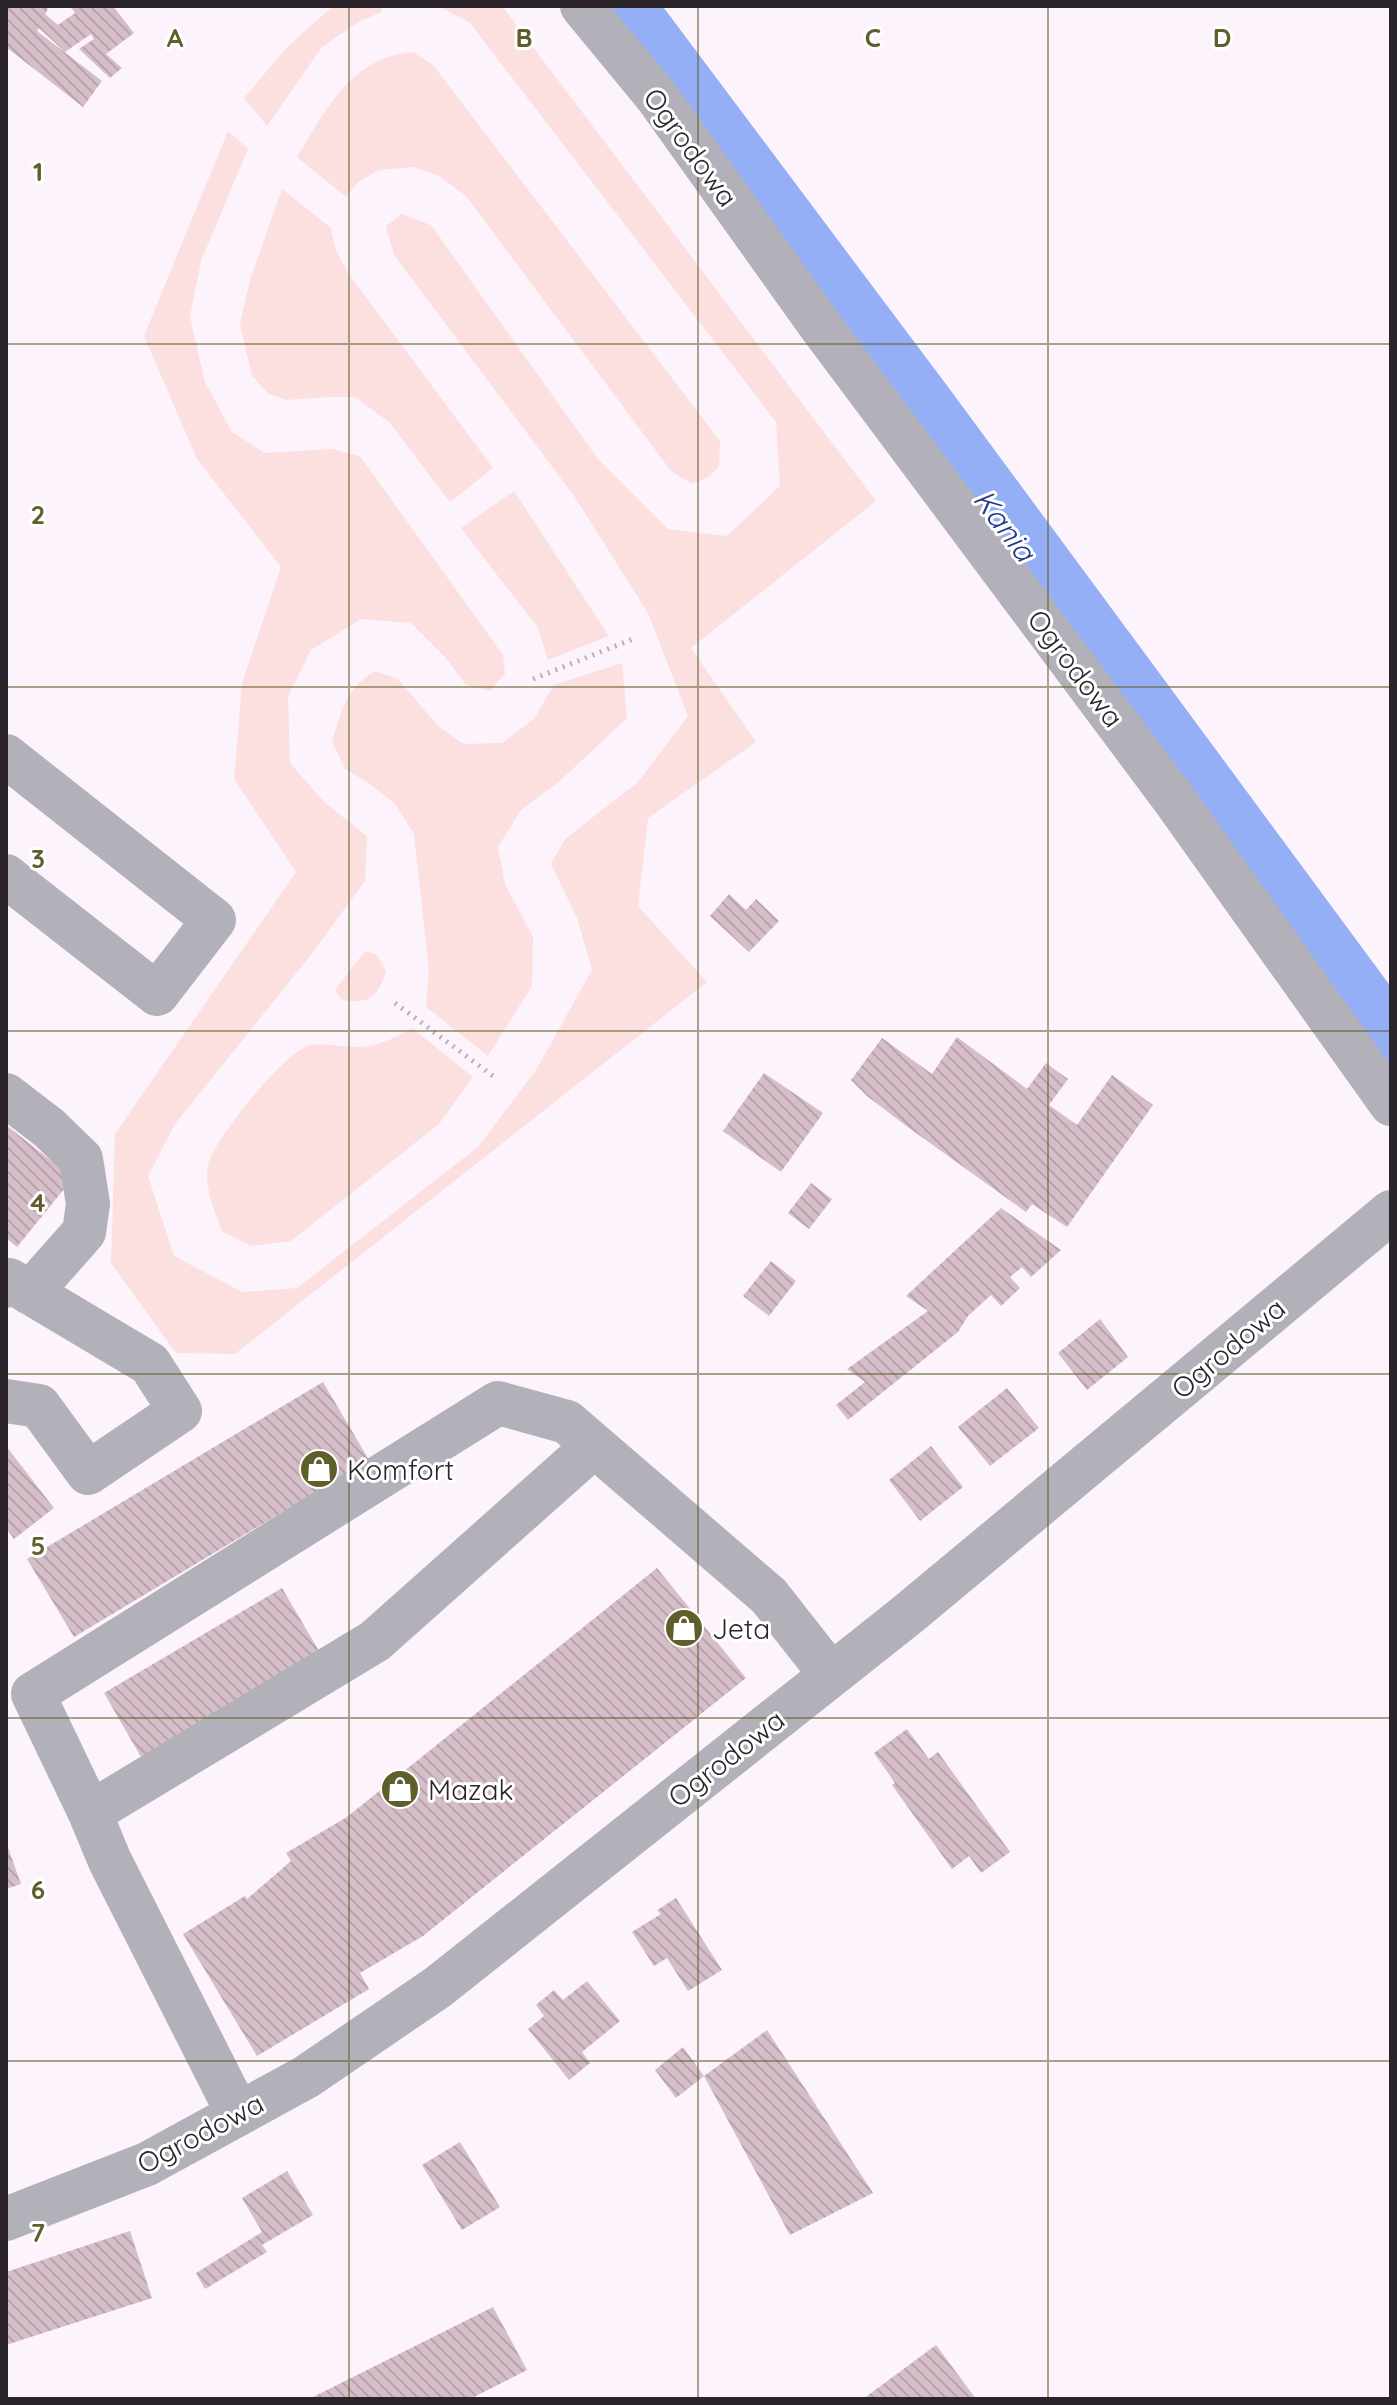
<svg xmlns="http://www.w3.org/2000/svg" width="1397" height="2405" viewBox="0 0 1397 2405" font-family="Quicksand,sans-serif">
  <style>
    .green { fill: #fbe0df }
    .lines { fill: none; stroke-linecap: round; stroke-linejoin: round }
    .river { stroke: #94aff5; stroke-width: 68 }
    .building { fill: url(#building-back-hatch) }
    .path { stroke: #b8b0b8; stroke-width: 5; stroke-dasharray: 2 6; stroke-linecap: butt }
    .minor { stroke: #b2b1b9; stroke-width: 44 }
    .grid { fill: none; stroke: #605e2b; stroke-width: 2; stroke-opacity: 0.55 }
    .labels { text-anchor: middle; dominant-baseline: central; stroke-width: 6; stroke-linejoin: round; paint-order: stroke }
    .street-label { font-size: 28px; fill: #2b252b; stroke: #fff }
    .poi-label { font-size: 28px; fill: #2b252b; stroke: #fff; text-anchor: start }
    .water-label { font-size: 30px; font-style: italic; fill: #223888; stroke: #fff }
    .grid-label { font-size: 26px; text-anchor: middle; font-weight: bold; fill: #605e2b; stroke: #fff; stroke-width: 6; stroke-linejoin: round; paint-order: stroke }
  </style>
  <defs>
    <pattern id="building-back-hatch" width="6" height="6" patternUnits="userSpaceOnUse" patternTransform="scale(2)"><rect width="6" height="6" fill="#d5bec7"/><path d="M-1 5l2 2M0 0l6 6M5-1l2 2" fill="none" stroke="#b7a3ab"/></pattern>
  </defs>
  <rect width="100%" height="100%" fill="#fdf3fd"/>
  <path class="green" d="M 333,6 L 382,6 L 382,12 L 360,21 L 322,47 L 267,126 L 244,98 L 287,47 Z
    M 438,6 L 502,6 L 876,501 L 691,648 L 756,742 L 648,818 L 638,906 L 707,982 L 235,1354 L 176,1353 L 111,1263 L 115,1134 L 296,872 L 234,779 L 242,683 L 281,567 L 197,459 L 144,336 L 228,131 L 248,149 L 201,261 L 190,317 L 205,382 L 232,432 L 265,453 L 332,449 L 360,456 L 503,655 L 505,674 L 490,691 L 466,685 L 446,658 L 411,623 L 361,619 L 311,650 L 288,696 L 290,763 L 324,802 L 367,836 L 365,881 L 310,956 L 175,1124 L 148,1176 L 174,1256 L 242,1292 L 297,1288 L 478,1147 L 536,1070 L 592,970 L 577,918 L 551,864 L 565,839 L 638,782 L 688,716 L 648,613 L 574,496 L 394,255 L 386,226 L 402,214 L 431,225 L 598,459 L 668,529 L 727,536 L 780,486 L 776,422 L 470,23 Z
    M 413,52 L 433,65 L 720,441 L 719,466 L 710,476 L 692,484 L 671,471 L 466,196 L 439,176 L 413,167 L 379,170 L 358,182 L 346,197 L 297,157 C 326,110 351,57 413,52 Z
    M 282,189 L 331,228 L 335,248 L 348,273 L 493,468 L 450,502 L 389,422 L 355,397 L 329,397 L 286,400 L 269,394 L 252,376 L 240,324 L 250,280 Z
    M 514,491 L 609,636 L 548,660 L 538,628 L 461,528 Z
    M 622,663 L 627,718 L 561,780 L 521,810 L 498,847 L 505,884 L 533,937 L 532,986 L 488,1056 L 426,1007 L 429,971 L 414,834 L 395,804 L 367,782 L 345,769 L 332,742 C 342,710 345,689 375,671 L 398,679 L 439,727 L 464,744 L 502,743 L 534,719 L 554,685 Z
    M 365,951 L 377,955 L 386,971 C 378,996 370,1005 342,1000 L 335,990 Z
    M 412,1028 L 473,1077 L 439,1124 L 291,1241 L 251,1246 L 222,1231 C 214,1210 204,1187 208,1165 C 213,1140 287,1049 311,1045 C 327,1042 344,1048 360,1047 C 380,1046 396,1037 412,1028 Z"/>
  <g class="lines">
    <path class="river" d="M 620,6 L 922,409 L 1391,1044"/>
  </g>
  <path class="building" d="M 6,6 L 44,6 L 48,9 L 45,14 L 58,25 L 75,13 L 70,6 L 113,6 L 134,33 L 106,54 L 122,68 L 110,78 L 79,49 L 94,39 L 91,34 L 65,52 L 39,28 L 37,31 L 102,81 L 83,107 L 6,47 Z
    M 729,894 L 746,910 L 756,899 L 779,921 L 749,952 L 710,916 Z
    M 957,1037 L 1027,1089 L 1046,1063 L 1068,1079 L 1049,1105 L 1077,1125 L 1112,1075 L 1153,1105 L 1067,1227 L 1032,1204 L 1026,1212 L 905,1125 L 867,1096 L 851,1080 L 882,1038 L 932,1074 Z
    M 764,1073 L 823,1113 L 781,1172 L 723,1131 Z
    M 6,1125 L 73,1178 L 17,1247 L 6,1238 Z
    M 811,1183 L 832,1199 L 809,1229 L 788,1213 Z
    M 1001,1208 L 1061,1250 L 1031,1277 L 1022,1267 L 1010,1277 L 1020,1288 L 1001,1306 L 991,1295 L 968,1316 L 958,1332 L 848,1420 L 836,1405 L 865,1382 L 847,1369 L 928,1311 L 906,1296 Z
    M 771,1261 L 796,1281 L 769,1316 L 743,1296 Z
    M 1100,1319 L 1128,1357 L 1087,1390 L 1058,1353 Z
    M 323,1382 L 369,1460 L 74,1637 L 27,1559 Z
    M 1007,1388 L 1039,1428 L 990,1466 L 958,1427 Z
    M 6,1446 L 54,1508 L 14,1539 L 6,1528 Z
    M 931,1446 L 963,1487 L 920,1521 L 889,1480 Z
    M 657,1568 L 746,1678 L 423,1936 L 360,1973 L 369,1989 L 257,2056 L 183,1934 L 245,1896 L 247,1899 L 291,1861 L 286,1853 L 347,1817 Z
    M 282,1588 L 319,1651 L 141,1757 L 104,1693 Z
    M 907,1729 L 929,1759 L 938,1752 L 1010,1852 L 981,1873 L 969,1856 L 952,1869 L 892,1785 L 895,1783 L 874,1753 Z
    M 6,1842 L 21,1884 L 6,1889 Z
    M 676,1898 L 722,1970 L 688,1991 L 667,1958 L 654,1966 L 632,1932 L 661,1914 L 657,1910 Z
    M 587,1981 L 620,2021 L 582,2052 L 590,2063 L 569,2080 L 528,2029 L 544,2016 L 536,2005 L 554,1990 L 563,2000 Z
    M 767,2030 L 873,2193 L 790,2235 L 704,2076 Z
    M 683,2047 L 704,2076 L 676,2098 L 655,2070 Z
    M 460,2142 L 500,2207 L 462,2230 L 422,2165 Z
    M 287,2171 L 313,2215 L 262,2245 L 267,2252 L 205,2289 L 196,2273 L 262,2232 L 242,2198 Z
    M 130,2231 L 152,2298 L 6,2345 L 6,2272 Z
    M 493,2307 L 527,2370 L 470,2399 L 309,2399 Z
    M 936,2345 L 976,2399 L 863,2399 Z"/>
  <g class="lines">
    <path class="path" d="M 533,679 L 633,639
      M 395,1003 L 497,1079"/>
    <path class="minor" d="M 582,6 L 657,97 L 819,324 L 1173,798 L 1391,1104
      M 6,756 L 214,920 L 157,994 L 6,876
      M 6,1095 L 49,1128 L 81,1159 L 88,1204 L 84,1232 L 30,1293
      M 6,1286 L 9,1280 L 150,1364 L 180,1411 L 88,1473 L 39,1406 L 6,1401
      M 90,1813 L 33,1694 L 498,1403 L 567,1422 L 769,1596 L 831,1675
      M 238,2114 L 110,1861 L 90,1813 L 375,1641 L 594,1446
      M 6,2219 L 147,2164 L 306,2077 L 438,1987 L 907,1615 L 1391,1212"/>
  </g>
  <path class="grid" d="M 349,6 L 349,2399M 698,6 L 698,2399M 1048,6 L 1048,2399M 6,344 L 1391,344M 6,687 L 1391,687M 6,1031 L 1391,1031M 6,1374 L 1391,1374M 6,1718 L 1391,1718M 6,2061 L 1391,2061"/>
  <defs>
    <symbol id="shop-disc" viewBox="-11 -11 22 22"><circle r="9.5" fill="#605e2b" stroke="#fff"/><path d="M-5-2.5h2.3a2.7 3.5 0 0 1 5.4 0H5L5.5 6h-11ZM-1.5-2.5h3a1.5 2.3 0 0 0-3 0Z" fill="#fff"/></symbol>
  </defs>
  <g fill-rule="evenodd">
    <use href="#shop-disc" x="297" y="1447" width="44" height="44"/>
    <use href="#shop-disc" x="662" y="1606" width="44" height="44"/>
    <use href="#shop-disc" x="378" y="1767" width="44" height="44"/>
  </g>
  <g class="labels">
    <g class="street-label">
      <text transform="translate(691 147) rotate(54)">Ogrodowa</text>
      <text transform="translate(1076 668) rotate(53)">Ogrodowa</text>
      <text transform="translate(1228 1348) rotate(-40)">Ogrodowa</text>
      <text transform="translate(726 1758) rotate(-38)">Ogrodowa</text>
      <text transform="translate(200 2133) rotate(-28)">Ogrodowa</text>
    </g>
    <g class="poi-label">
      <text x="347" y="1469">Komfort</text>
      <text x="712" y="1628">Jeta</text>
      <text x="428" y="1789">Mazak</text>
    </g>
    <g class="water-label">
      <text transform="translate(1005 525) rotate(53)">Kania</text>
    </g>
  </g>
  <g class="grid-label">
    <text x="175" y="47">A</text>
    <text x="524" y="47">B</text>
    <text x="873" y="47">C</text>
    <text x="1222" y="47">D</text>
    <text x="38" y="181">1</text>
    <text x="38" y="524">2</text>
    <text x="38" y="868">3</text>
    <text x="38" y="1212">4</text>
    <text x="38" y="1555">5</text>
    <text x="38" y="1899">6</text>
    <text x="38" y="2242">7</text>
  </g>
  <rect width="1397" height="2405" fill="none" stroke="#2b252b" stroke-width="16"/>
</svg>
